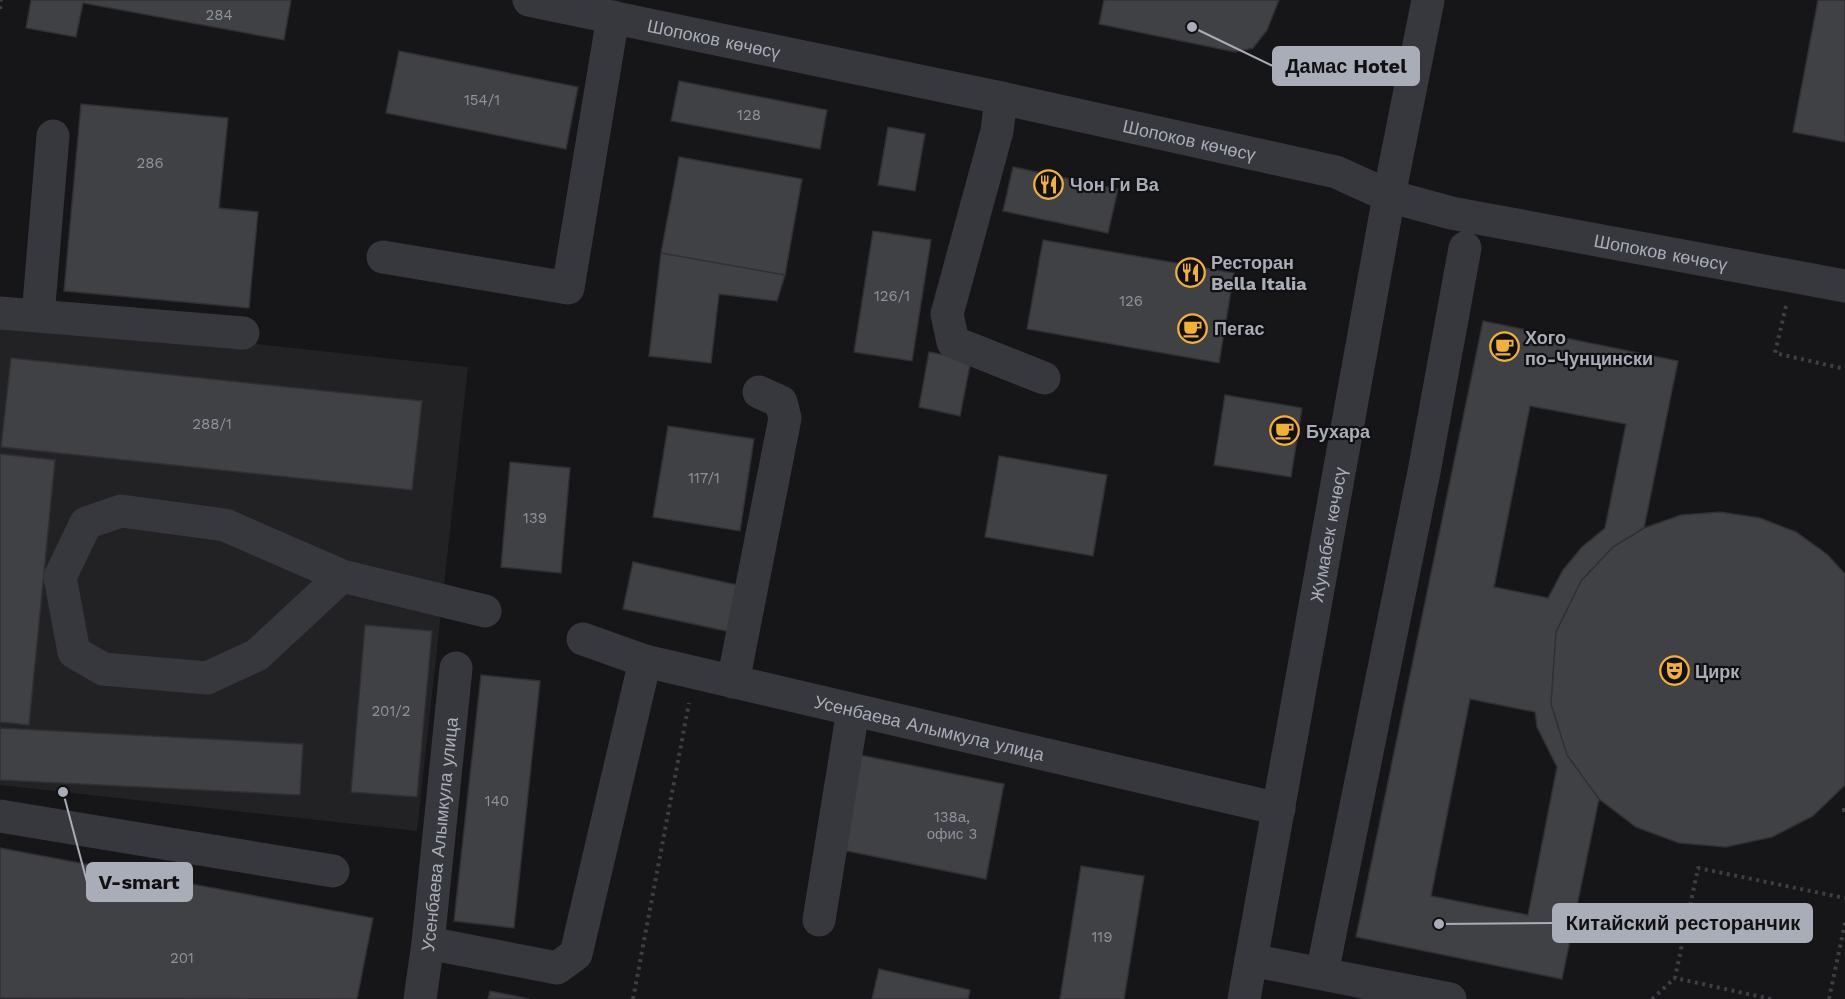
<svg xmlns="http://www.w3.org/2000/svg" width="1845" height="999" viewBox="0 0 1845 999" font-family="'Work Sans',sans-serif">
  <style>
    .built { fill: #222225 }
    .building { fill: #404145; stroke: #303034; stroke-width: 1.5; fill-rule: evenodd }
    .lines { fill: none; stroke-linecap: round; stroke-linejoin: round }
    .path { stroke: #3d3f44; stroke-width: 4; stroke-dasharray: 3 4.5; stroke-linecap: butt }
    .minor { stroke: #37383d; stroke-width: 33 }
    .labels { text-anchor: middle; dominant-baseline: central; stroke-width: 4.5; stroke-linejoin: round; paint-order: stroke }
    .number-label { font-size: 15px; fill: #8e929b }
    .street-label { font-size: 18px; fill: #a8adb8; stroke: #111113 }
    .poi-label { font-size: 18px; font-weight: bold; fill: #a8adb8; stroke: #111113; text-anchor: start }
    .leader { fill: none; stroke: #a8adb8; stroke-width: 2 }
    .callout-dot { fill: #a8adb8; stroke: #111113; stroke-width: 2 }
    .callout { fill: #a8adb8; stroke: #a8adb8; stroke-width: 2 }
    .callout-label { font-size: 20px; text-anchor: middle; font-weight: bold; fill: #111 }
  </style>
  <rect width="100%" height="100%" fill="#161618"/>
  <path class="built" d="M 0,316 L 468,367 L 417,831 L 0,785 Z"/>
  <path class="building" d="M 31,0 L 291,0 L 284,40 L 83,3 L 76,37 L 26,28 Z
    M 1104,0 L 1279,0 L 1267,30 L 1253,48 L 1235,52 L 1099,24 Z
    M 1818,0 L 1845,0 L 1845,142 L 1793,132 Z
    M 399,51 L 578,87 L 566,149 L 386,113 Z
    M 679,81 L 827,110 L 820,149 L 671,121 Z
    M 81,104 L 228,118 L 219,208 L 258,212 L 249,308 L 64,291 Z
    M 888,127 L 925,134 L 915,191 L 878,185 Z
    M 679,157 L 802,179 L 785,275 L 661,253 Z
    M 1013,167 L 1118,189 L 1108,233 L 1003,211 Z
    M 873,231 L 931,240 L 912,361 L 854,352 Z
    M 1043,240 L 1234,273 L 1219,363 L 1027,329 Z
    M 661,253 L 785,275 L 777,301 L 719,294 L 711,363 L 649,356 Z
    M 1483,321 L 1678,361 L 1644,528 L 1613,547 L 1581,581 L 1556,632 L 1551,704 L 1567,755 L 1599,799 L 1562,979 L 1356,937 ZM 1530,406 L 1626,424 L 1605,528 L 1582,547 L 1563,570 L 1548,598 L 1494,587 ZM 1470,699 L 1535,712 L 1537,727 L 1557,767 L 1528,915 L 1431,896 Z
    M 929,352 L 971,360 L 960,416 L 919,407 Z
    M 11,358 L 422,401 L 412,490 L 1,447 Z
    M 1225,395 L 1302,408 L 1291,477 L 1214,465 Z
    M 668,426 L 754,439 L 740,531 L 653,517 Z
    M 0,454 L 55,460 L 29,725 L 0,722 Z
    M 999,456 L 1107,475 L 1093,556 L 985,537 Z
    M 510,462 L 570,468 L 561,573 L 501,567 Z
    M 1720,512 L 1760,518 L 1796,532 L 1828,555 L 1845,574 L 1845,785 L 1813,816 L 1772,837 L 1726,847 L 1679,843 L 1636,827 L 1599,799 L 1567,755 L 1551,704 L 1556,632 L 1581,581 L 1613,547 L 1644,528 L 1681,515 Z
    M 633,562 L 742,586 L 731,632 L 623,609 Z
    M 365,625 L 432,631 L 417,797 L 351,792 Z
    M 481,675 L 540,681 L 514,928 L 454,921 Z
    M 0,728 L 303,744 L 300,795 L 0,780 Z
    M 860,755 L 1004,784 L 986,879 L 842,850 Z
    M 0,848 L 373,918 L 357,999 L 0,998 Z
    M 1081,866 L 1144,876 L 1124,999 L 1060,999 Z
    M 879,969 L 970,990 L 968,999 L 872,999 Z
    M 490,991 L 530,999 L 488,999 Z"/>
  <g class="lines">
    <path class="path" d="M 0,9 L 1,0
      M 1786,306 L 1775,353 L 1845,369
      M 1842,810 L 1845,810
      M 633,999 L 689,703
      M 1652,999 L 1675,978
      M 1771,999 L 1675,978 L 1698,868 L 1845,898
      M 1829,999 L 1845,923"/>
    <g class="minor">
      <path id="s1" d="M 529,0 L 1001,98 L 1336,172 L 1389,196 L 1451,213 L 1845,286"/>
      <path d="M 1001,98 L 997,131 L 947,314 L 953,342 L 1044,378"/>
      <path d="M 383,257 L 568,288 L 613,17"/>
      <path d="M 0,313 L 243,333"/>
      <path d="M 38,316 L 53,136"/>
      <path d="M 342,576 L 257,655 L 207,678 L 103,669 L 74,652 L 60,577 L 86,523 L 121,511 L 225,525 L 342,576 L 485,611"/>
      <path id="s2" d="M 583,639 L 645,661 L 1279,809"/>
      <path d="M 733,682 L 785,418 L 781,402 L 759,392"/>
      <path d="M 0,816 L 333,871"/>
      <path d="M 819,920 L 853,710"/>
      <path d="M 428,943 L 557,968 L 576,954 L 645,661"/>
      <path d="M 1251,960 L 1450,999"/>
      <path d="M 1322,973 L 1424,472 L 1465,248"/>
      <path id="s3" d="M 420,999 L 428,943 L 456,668"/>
      <path id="s4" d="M 1244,999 L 1389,196 L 1428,0"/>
    </g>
  </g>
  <defs>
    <symbol id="restaurant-ring" viewBox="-11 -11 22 22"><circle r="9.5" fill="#111113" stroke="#f2b134" stroke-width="1.5"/><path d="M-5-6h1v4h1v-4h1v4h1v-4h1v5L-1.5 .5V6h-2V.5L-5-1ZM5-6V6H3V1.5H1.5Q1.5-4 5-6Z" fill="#f2b134"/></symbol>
    <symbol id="cafe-ring" viewBox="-11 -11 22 22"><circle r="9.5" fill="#111113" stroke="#f2b134" stroke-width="1.5"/><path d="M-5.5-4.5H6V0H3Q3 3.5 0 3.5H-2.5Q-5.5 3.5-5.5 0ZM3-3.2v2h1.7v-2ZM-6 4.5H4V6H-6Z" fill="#f2b134"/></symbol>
    <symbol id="theatre-ring" viewBox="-11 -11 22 22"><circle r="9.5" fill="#111113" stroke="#f2b134" stroke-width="1.5"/><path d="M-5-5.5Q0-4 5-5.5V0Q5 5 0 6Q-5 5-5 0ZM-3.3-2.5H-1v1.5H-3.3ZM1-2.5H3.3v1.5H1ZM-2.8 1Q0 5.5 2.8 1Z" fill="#f2b134"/></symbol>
  </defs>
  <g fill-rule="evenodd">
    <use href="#restaurant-ring" x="1032" y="168" width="33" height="33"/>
    <use href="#restaurant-ring" x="1174" y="256" width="33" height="33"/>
    <use href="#cafe-ring" x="1176" y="312" width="33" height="33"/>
    <use href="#cafe-ring" x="1488" y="330" width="33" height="33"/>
    <use href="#cafe-ring" x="1268" y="414" width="33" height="33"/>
    <use href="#theatre-ring" x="1658" y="654" width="33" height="33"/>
  </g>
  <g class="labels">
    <g class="number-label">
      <text x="219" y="15">284</text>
      <text x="482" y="100">154/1</text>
      <text x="749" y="115">128</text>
      <text x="150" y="163">286</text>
      <text x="892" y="296">126/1</text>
      <text x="1131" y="301">126</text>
      <text x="212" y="424">288/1</text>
      <text x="704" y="478">117/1</text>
      <text x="535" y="518">139</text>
      <text x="391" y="711">201/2</text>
      <text x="497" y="801">140</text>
      <text x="952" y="817">138а,<tspan x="952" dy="17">офис 3</tspan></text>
      <text x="1102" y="937">119</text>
      <text x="182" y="958">201</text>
    </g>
    <g class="street-label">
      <text stroke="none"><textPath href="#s1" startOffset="189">Шопоков көчөсү</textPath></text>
      <text stroke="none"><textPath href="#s1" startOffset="675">Шопоков көчөсү</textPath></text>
      <text stroke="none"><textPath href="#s1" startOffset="1161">Шопоков көчөсү</textPath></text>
      <text stroke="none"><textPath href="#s4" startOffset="472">Жумабек көчөсү</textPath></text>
      <text stroke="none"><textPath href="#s2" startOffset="358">Усенбаева Алымкула улица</textPath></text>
      <text stroke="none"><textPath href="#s3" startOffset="166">Усенбаева Алымкула улица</textPath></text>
    </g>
    <g class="poi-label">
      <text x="1070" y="184">Чон Ги Ва</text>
      <text x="1211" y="262">Ресторан<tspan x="1211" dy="21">Bella Italia</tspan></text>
      <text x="1214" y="328">Пегас</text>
      <text x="1525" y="337">Хого<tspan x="1525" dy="21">по-Чунцински</tspan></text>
      <text x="1306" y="431">Бухара</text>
      <text x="1695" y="671">Цирк</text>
    </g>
  </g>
  <path class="leader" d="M1192 27L1273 66M63 792L87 882M1439 924L1553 923"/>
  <g class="callout-dot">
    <circle cx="1192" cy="27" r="6"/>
    <circle cx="63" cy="792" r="6"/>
    <circle cx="1439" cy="924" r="6"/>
  </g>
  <g class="callout">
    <rect x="1273" y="47" width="146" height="38" rx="6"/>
    <rect x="87" y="863" width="105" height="38" rx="6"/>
    <rect x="1553" y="904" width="259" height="38" rx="6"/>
  </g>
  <g class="callout-label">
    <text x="1346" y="73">Дамас Hotel</text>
    <text x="139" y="889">V-smart</text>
    <text x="1683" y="930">Китайский ресторанчик</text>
  </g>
</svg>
